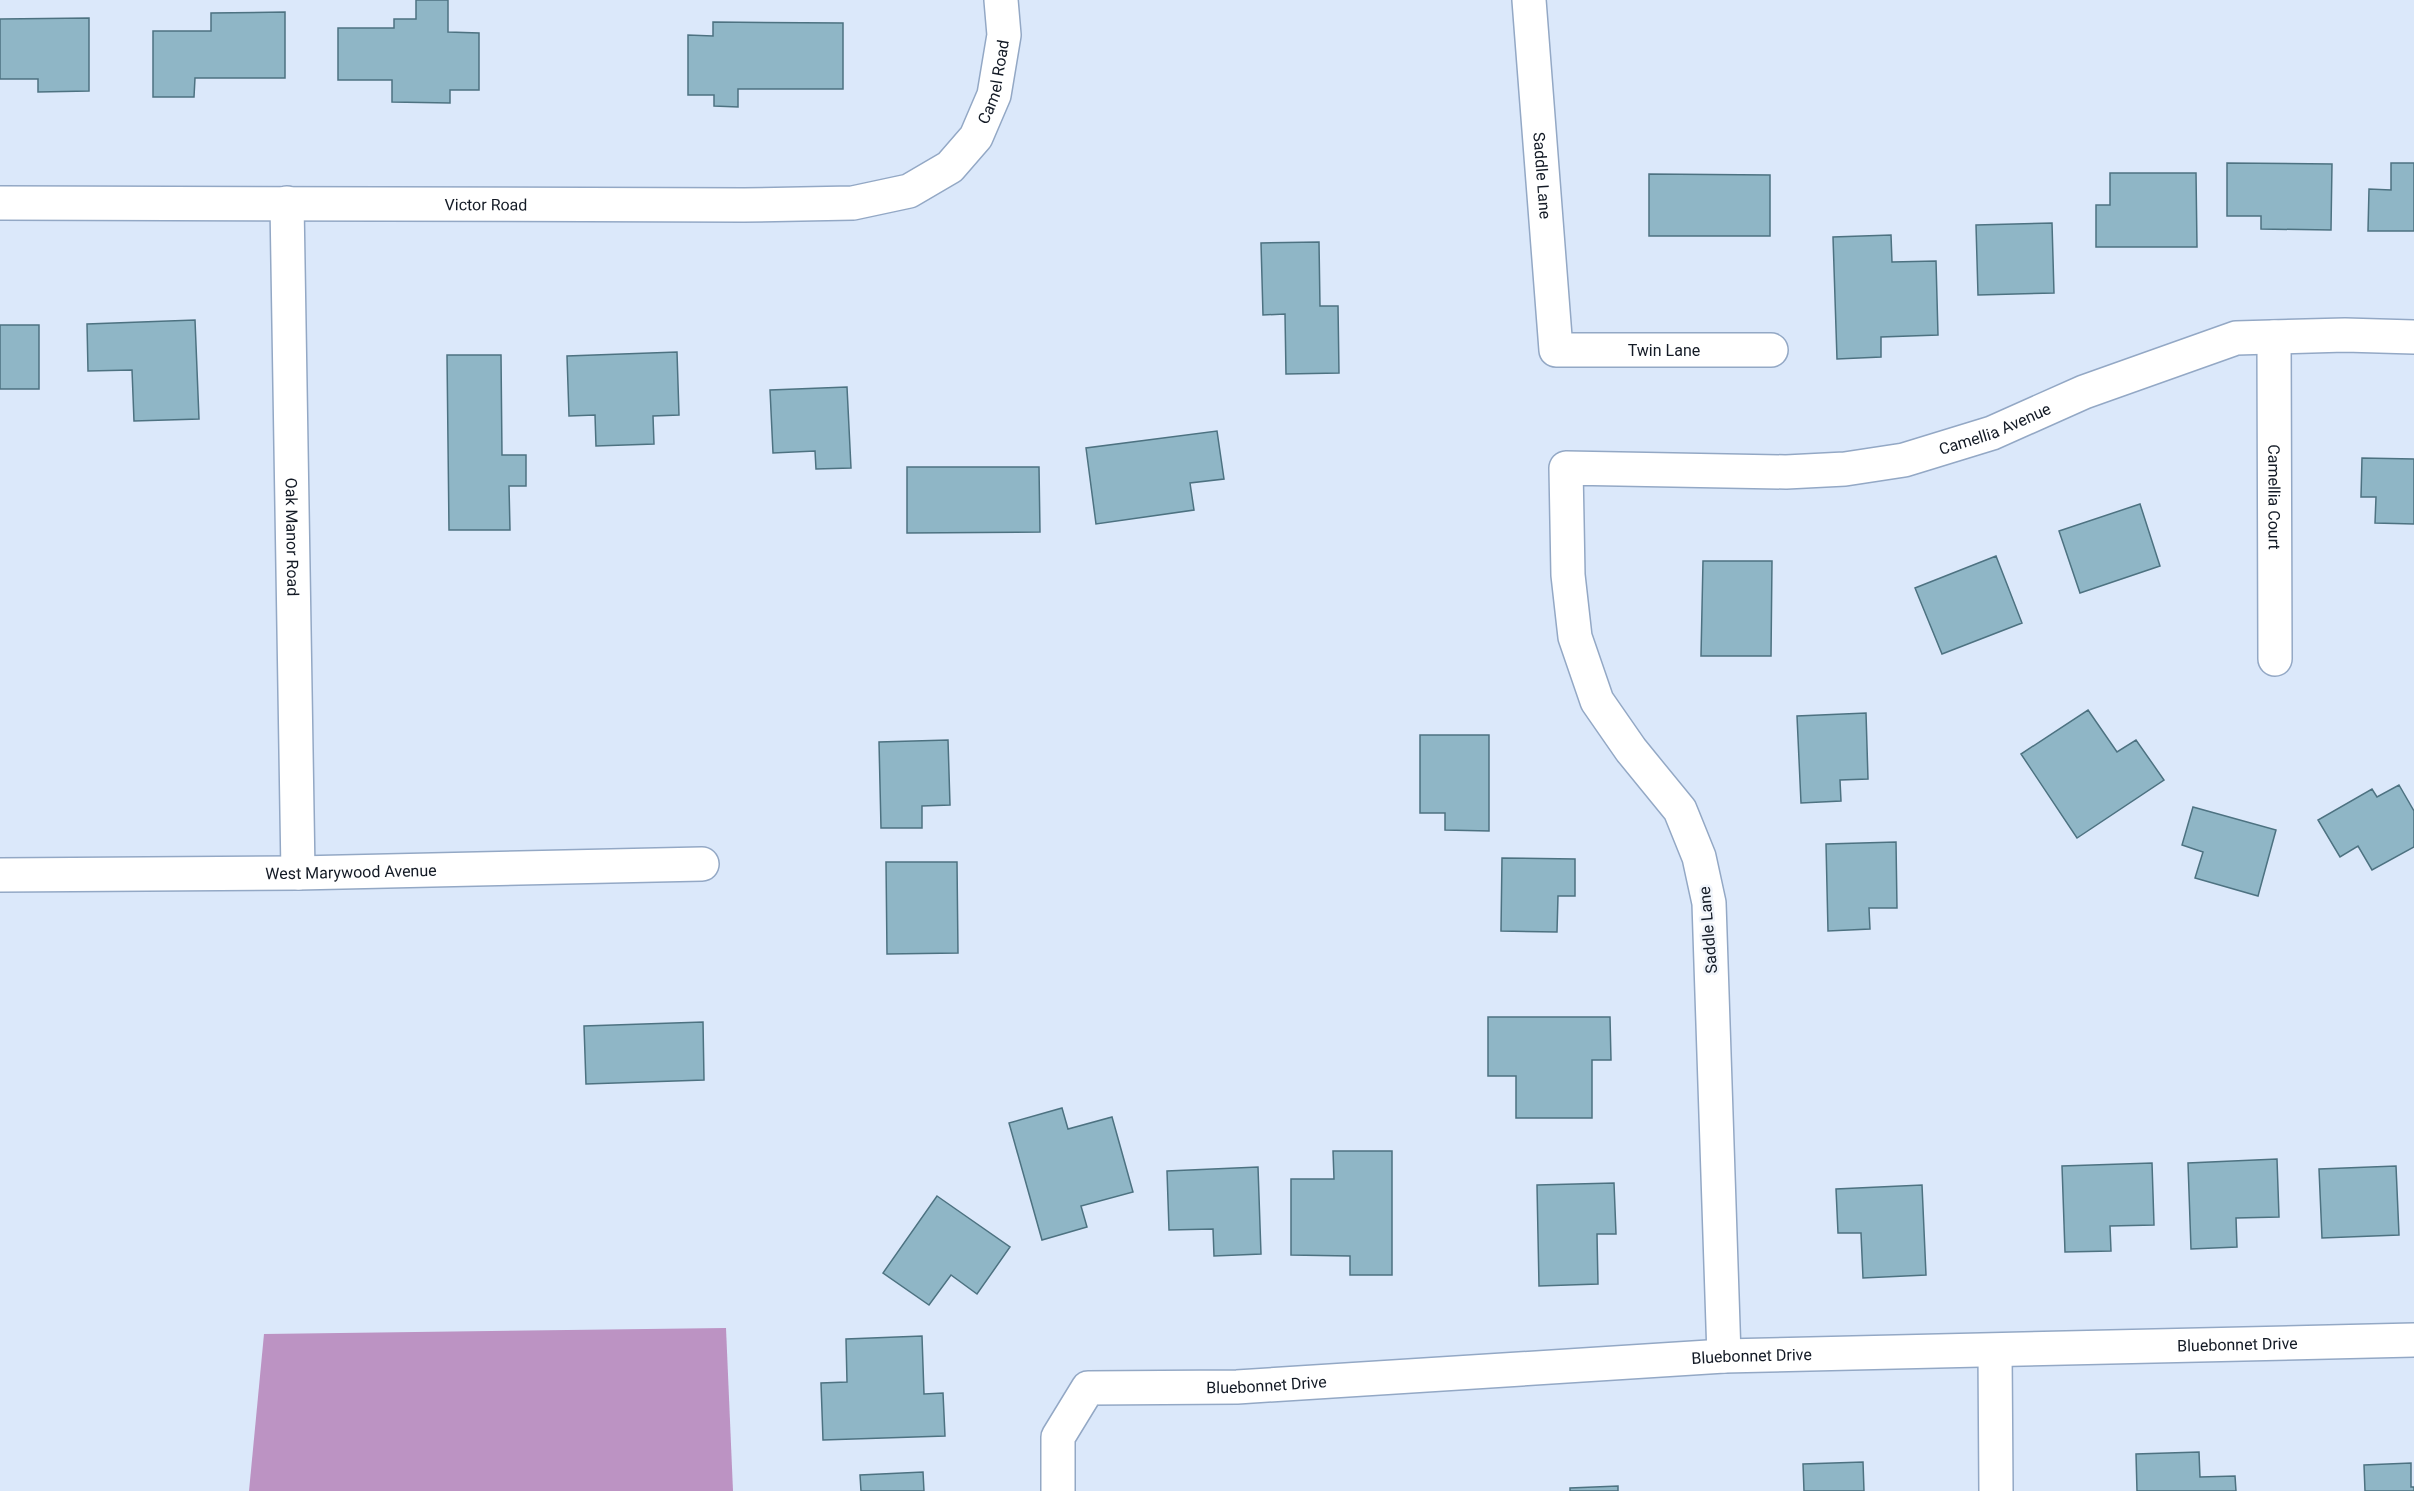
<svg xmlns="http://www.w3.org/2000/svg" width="2414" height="1491" viewBox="0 0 2414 1491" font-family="Roboto,sans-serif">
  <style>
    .forest { fill: #bc93c3 }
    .building { fill: #8fb6c6; stroke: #4d7281; stroke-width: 1.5 }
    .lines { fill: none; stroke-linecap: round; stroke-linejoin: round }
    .street-casing { stroke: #93a8c5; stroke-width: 36 }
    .street { stroke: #fff; stroke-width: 33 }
    .labels { text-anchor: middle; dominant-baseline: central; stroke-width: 5; stroke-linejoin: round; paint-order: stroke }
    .street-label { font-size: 16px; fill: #131a25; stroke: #f0f4fa }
  </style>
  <rect width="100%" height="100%" fill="#dbe8fa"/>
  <path class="forest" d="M 726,1328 L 733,1491 L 249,1491 L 264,1334 Z"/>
  <path class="building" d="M 416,0 L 448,0 L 448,32 L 479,33 L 479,90 L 450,90 L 450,103 L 392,102 L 392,80 L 338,80 L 338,28 L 394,28 L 394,19 L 416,19 Z
    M 285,12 L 285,78 L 195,78 L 194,97 L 153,97 L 153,31 L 211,31 L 211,13 Z
    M 89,18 L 89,91 L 38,92 L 38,79 L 0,79 L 0,19 Z
    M 713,22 L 843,23 L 843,89 L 738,89 L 738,107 L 714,106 L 714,95 L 688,95 L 688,35 L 713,36 Z
    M 2227,163 L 2332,164 L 2331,230 L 2261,229 L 2261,216 L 2227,216 Z
    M 2391,163 L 2414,163 L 2414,231 L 2368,231 L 2369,189 L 2391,190 Z
    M 2110,173 L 2196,173 L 2197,247 L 2096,247 L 2096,205 L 2110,205 Z
    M 1649,174 L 1770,175 L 1770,236 L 1649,236 Z
    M 2052,223 L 2054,293 L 1978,295 L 1976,225 Z
    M 1891,235 L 1892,262 L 1936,261 L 1938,335 L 1881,337 L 1881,357 L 1837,359 L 1833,237 Z
    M 1319,242 L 1320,306 L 1338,306 L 1339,373 L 1286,374 L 1285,314 L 1263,315 L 1261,243 Z
    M 195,320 L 199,419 L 134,421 L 132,370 L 88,371 L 87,324 Z
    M 0,325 L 39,325 L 39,389 L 0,389 Z
    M 677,352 L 679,415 L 653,416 L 654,444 L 596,446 L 595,415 L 569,416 L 567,356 Z
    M 447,355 L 501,355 L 502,455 L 526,455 L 526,486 L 509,486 L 510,530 L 449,530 Z
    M 847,387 L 851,468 L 816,469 L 815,451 L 773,453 L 770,390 Z
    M 1217,431 L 1224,479 L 1190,483 L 1194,510 L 1096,524 L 1086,448 Z
    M 2362,458 L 2414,459 L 2414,524 L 2375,523 L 2376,497 L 2361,497 Z
    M 907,467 L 1039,467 L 1040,532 L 907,533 Z
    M 2140,504 L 2160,566 L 2080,593 L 2059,531 Z
    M 1996,556 L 2022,623 L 1942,654 L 1915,588 Z
    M 1703,561 L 1772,561 L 1771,656 L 1701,656 Z
    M 2088,710 L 2117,752 L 2136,740 L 2164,780 L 2077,838 L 2021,754 Z
    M 1866,713 L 1868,779 L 1840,780 L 1841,801 L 1801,803 L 1797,716 Z
    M 1420,735 L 1489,735 L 1489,831 L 1445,830 L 1445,813 L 1420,813 Z
    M 948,740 L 950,805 L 922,806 L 922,828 L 881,828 L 879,742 Z
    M 2399,785 L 2414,811 L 2414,847 L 2372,870 L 2358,846 L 2340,857 L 2318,820 L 2372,789 L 2377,797 Z
    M 2193,807 L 2276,830 L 2258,896 L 2195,878 L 2203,852 L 2182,845 Z
    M 1896,842 L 1897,908 L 1869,908 L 1870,929 L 1828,931 L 1826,844 Z
    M 1502,858 L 1575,859 L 1575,896 L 1558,896 L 1557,932 L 1501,931 Z
    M 886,862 L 957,862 L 958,953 L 887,954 Z
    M 1488,1017 L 1610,1017 L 1611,1060 L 1592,1060 L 1592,1118 L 1516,1118 L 1516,1076 L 1488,1076 Z
    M 703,1022 L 704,1080 L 586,1084 L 584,1026 Z
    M 1062,1108 L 1068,1129 L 1112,1117 L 1133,1192 L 1081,1206 L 1087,1227 L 1042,1240 L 1009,1123 Z
    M 1333,1151 L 1392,1151 L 1392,1275 L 1350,1275 L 1350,1256 L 1291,1255 L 1291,1179 L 1334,1179 Z
    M 2277,1159 L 2279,1217 L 2236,1218 L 2237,1247 L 2191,1249 L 2188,1163 Z
    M 2152,1163 L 2154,1225 L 2110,1226 L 2111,1251 L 2065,1252 L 2062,1166 Z
    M 2396,1166 L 2399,1235 L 2322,1238 L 2319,1169 Z
    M 1258,1167 L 1261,1254 L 1214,1256 L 1213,1229 L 1169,1230 L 1167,1171 Z
    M 1614,1183 L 1616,1234 L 1597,1234 L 1598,1284 L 1539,1286 L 1537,1185 Z
    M 1922,1185 L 1926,1275 L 1863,1278 L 1861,1233 L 1838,1233 L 1836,1189 Z
    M 937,1196 L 1010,1247 L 977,1294 L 951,1275 L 929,1305 L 883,1273 Z
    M 922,1336 L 924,1394 L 943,1393 L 945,1436 L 823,1440 L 821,1383 L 847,1382 L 846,1339 Z
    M 2199,1452 L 2200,1477 L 2235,1476 L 2236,1491 L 2137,1491 L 2136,1454 Z
    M 1863,1462 L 1864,1491 L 1804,1491 L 1803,1464 Z
    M 2411,1463 L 2411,1487 L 2414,1487 L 2414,1491 L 2365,1491 L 2364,1465 Z
    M 923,1472 L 924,1491 L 861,1491 L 860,1475 Z
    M 1618,1486 L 1618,1491 L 1570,1491 L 1570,1488 Z"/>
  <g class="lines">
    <defs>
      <g id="street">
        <path id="s1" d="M 1529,0 L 1556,350 L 1771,350"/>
        <path id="s2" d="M 0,203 L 744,205 L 853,203 L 909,191 L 950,167 L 976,137 L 994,95 L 1004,35 L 1001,0"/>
        <path id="s3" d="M 287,203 L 298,873"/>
        <path id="s4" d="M 2274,337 L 2275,659"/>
        <path id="s5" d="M 0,875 L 298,873 L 702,864"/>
        <path d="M 1995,1351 L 1996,1491"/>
        <path id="s6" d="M 1724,1356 L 1709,903 L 1699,857 L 1680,810 L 1631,750 L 1597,701 L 1575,637 L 1568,575 L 1566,468 L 1786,472 L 1845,469 L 1904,460 L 1992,433 L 2084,392 L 2236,338 L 2345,335 L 2414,337"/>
        <path id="s7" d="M 1058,1491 L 1058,1437 L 1088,1388 L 1237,1387 L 1724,1356 L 2414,1340"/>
      </g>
    </defs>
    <use href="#street" class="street-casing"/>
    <use href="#street" class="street"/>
  </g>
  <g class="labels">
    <g class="street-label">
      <text stroke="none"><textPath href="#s2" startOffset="1056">Camel Road</textPath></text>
      <text stroke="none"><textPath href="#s1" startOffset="176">Saddle Lane</textPath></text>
      <text stroke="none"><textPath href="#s2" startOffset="486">Victor Road</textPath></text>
      <text stroke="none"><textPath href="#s1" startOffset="459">Twin Lane</textPath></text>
      <text stroke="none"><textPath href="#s6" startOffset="1360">Camellia Avenue</textPath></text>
      <text stroke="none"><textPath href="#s4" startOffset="160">Camellia Court</textPath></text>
      <text stroke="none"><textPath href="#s3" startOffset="334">Oak Manor Road</textPath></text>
      <text stroke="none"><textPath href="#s5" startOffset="351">West Marywood Avenue</textPath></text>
      <text transform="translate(1708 930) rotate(-95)">Saddle Lane</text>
      <text stroke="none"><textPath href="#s7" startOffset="1262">Bluebonnet Drive</textPath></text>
      <text stroke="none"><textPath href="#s7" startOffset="776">Bluebonnet Drive</textPath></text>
      <text stroke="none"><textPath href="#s7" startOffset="290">Bluebonnet Drive</textPath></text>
    </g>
  </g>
</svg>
